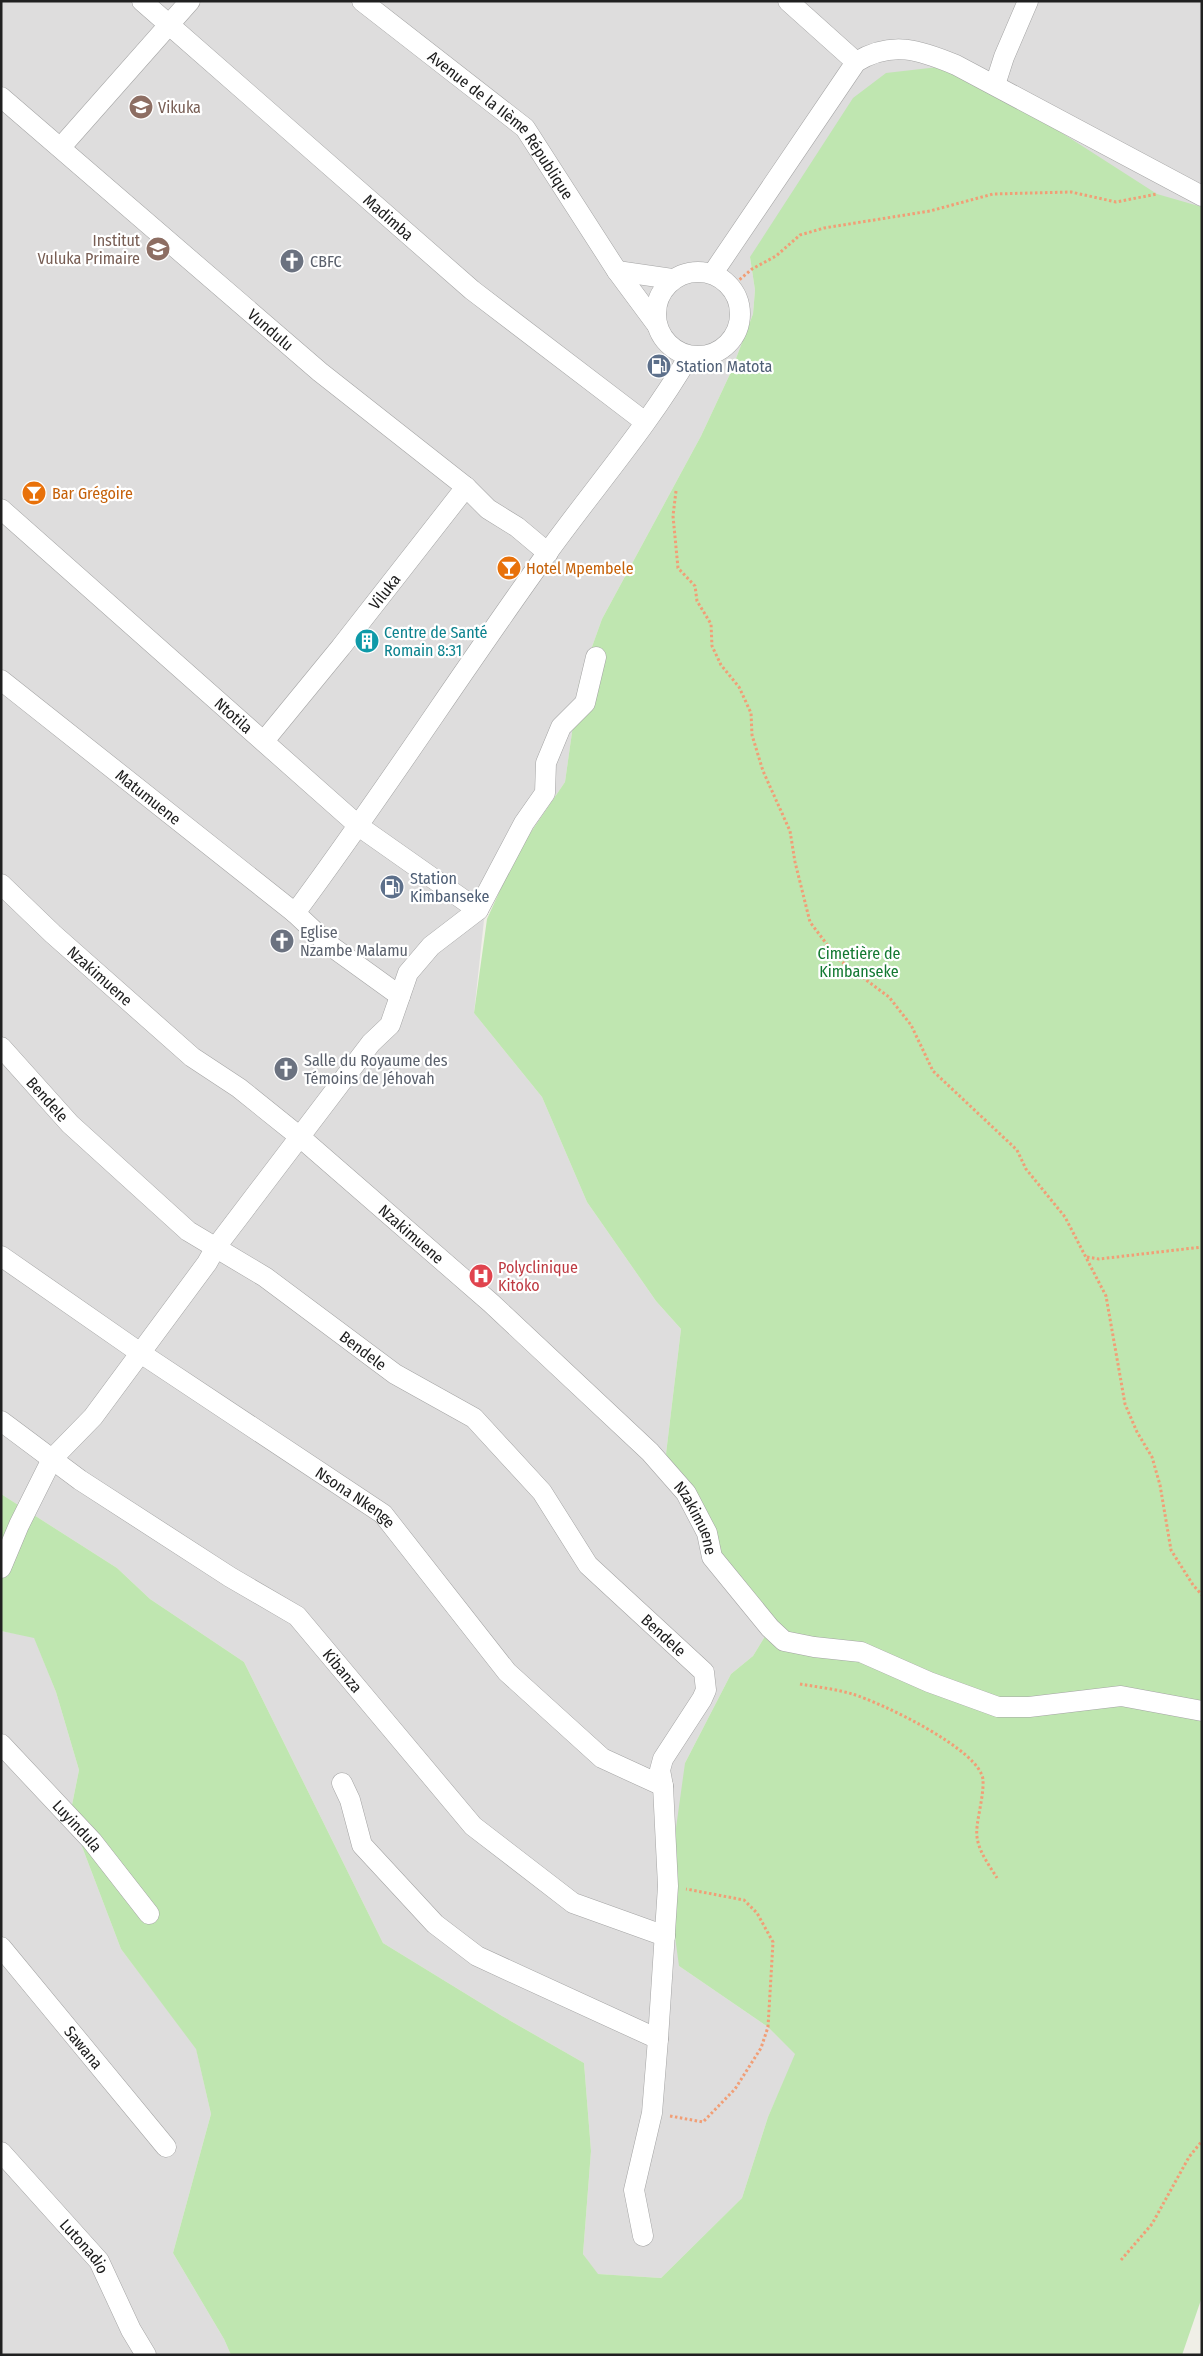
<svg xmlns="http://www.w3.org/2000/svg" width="1203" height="2356" viewBox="0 0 1203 2356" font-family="'Fira Sans Condensed',sans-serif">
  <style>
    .residential { fill: #dedddd }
    .grass { fill: #bfe6b0 }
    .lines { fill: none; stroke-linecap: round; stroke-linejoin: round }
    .minor-casing { stroke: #a4a4a4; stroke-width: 21 }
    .path { stroke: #f19e76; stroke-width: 3; stroke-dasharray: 2.5 2.5; stroke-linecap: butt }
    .minor { stroke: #fff; stroke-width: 20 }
    .labels { text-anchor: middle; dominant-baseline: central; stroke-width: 4.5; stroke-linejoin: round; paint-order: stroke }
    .education-label { font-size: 16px; fill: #785e54; stroke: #fff; text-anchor: start }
    .street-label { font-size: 16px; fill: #202020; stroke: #fff }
    .worship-label { font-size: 16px; fill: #5b616d; stroke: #fff; text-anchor: start }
    .service-label { font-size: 16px; fill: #4e5e75; stroke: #fff; text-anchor: start }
    .food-label { font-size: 16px; fill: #c56008; stroke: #fff; text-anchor: start }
    .culture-label { font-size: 16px; fill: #0d838f; stroke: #fff; text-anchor: start }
    .park-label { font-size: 16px; fill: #137932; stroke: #fff }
    .health-label { font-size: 16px; fill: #be3a42; stroke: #fff; text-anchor: start }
  </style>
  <rect width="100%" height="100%" fill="#f0efe7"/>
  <path class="residential" d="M 1,1 L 1202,1 L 1202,210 L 750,257 L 755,290 L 753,314 L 730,374 L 701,436 L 602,619 L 579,683 L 565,782 L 518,851 L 484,920 L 474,1013 L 542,1097 L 587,1202 L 656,1301 L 681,1329 L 666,1454 L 770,1628 L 753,1656 L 731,1674 L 685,1763 L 679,1966 L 768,2027 L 796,2054 L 768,2117 L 742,2198 L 661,2278 L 597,2274 L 583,2254 L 591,2151 L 584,2063 L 502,2016 L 383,1943 L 244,1662 L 150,1599 L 117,1568 L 1,1494 Z
    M 1,1631 L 34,1637 L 56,1692 L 79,1770 L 70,1815 L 121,1949 L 196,2048 L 211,2114 L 173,2253 L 224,2339 L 231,2355 L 1,2355 Z"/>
  <path class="grass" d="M 956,65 L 1157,194 L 1202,207 L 1202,2297 L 1182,2355 L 231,2355 L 224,2339 L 173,2253 L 211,2114 L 196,2049 L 121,1949 L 70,1815 L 79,1770 L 56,1692 L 34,1638 L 1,1631 L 1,1494 L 117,1568 L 150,1599 L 244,1662 L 383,1943 L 502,2016 L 584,2063 L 591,2151 L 583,2254 L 598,2274 L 661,2278 L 742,2198 L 768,2117 L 795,2054 L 768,2027 L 679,1966 L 668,1886 L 685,1763 L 731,1674 L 753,1656 L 770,1628 L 731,1586 L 696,1504 L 666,1454 L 681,1329 L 656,1301 L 587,1202 L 542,1097 L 474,1013 L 487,919 L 518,851 L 565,782 L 579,683 L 602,619 L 701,436 L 730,374 L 753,314 L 755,290 L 750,257 L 853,98 L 886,73 Z"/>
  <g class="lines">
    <defs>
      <g id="minor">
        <path id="s1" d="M 142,1 L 472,290 L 645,422"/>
        <path id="s2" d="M 362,1 L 525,128 L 617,271 L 657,325"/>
        <path d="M 788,1 L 856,62"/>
        <path d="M 995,85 L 1004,57 L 1028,1"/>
        <path id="s3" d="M 1,97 L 320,372 L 466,487 L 488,509 L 517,527 L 548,553"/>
        <path d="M 61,147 L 190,1"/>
        <path d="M 617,271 L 672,279"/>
        <circle cx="698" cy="314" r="42"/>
        <path d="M 713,273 L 856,62 C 892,40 920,50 956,65 L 1202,196"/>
        <path id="s4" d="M 1,509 L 360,827 L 478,910"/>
        <path id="s5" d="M 1,680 L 295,913"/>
        <path id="s6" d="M 264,741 L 341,647 L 466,487"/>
        <path id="s7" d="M 1,884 L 53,934 L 192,1057 L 239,1088 L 300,1137 L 491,1303 L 650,1452 L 686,1493 L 707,1533 L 712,1557 L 770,1628 L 784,1641 L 814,1647 L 861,1652 L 929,1682 L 998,1707 L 1029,1707 L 1121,1696 L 1202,1711"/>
        <path d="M 400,996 L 328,944 L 295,913 C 383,795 462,671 548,552 C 595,487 649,425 689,356"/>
        <path id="s8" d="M 1,1047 L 70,1124 L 188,1231 L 265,1277 L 395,1374 L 474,1418 L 542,1492 L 588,1565 L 704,1672 L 706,1690 L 702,1699 L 663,1759 L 660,1770 L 663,1786 L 668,1886 L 658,2039 L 652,2113 L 634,2190 L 643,2236"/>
        <path id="s9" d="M 1,1256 L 139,1352 L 383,1514 L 507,1672 L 602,1758 L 663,1786"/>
        <path id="s10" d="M 1,1421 L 80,1480 L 230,1577 L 297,1616 L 473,1826 L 573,1903 L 665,1936"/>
        <path d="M 1,1568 L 19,1525 L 52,1459 L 93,1417 L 207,1263 L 216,1247 L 371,1043 L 390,1025 L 408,973 L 431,946 L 478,910 L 524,823 L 545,793 L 546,763 L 561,727 L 585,703 L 596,657"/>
        <path id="s11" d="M 1,1744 L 92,1841 L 149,1914"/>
        <path d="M 342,1783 L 350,1800 L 362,1845 L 435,1924 L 477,1956 L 658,2039"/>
        <path id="s12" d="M 1,1947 L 166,2147"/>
        <path id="s13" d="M 1,2152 L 99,2261 L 131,2330 L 146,2355"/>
      </g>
    </defs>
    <use href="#minor" class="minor-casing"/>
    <path class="path" d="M 732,286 L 752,269 L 776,256 L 800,235 L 824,228 L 930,211 L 993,194 L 1071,192 L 1116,202 L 1157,194
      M 676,491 L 673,516 L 678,568 L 695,586 L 697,601 L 711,624 L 712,646 L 721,665 L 739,687 L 751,713 L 752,735 L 763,771 L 790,831 L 795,862 L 810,922 L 838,959 L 889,997 L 911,1025 L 933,1071 L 1017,1150 L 1026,1169 L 1065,1217 L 1106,1296 L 1125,1404 L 1137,1432 L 1152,1457 L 1160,1485 L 1171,1550 L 1193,1585 L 1202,1595
      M 1087,1257 L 1099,1259 L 1202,1247
      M 800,1684 C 817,1687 836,1689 852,1694 C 880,1702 981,1750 983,1780 C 984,1798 975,1824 977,1837 C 979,1852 989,1865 997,1878
      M 670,2116 L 703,2122 L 735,2089 L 761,2048 L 768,2027 L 773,1942 L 757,1913 L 744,1900 L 686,1889
      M 1121,2260 L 1152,2224 L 1189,2157 L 1202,2141"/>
    <use href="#minor" class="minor"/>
  </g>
  <defs>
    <symbol id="school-disc" viewBox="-11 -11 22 22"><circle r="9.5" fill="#8d6e63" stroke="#fff"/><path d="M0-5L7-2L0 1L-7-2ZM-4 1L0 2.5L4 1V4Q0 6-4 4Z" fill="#fff"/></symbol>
    <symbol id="church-disc" viewBox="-11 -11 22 22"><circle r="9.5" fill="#6b7280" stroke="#fff"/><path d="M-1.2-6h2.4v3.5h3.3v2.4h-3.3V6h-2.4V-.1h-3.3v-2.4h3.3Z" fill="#fff"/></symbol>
    <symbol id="fuel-disc" viewBox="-11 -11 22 22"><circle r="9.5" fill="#5c6f8a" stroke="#fff"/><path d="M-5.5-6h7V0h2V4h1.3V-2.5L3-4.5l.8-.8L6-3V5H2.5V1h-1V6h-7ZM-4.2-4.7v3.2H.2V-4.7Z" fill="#fff"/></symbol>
    <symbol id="bar-disc" viewBox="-11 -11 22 22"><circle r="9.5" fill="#e8710a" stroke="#fff"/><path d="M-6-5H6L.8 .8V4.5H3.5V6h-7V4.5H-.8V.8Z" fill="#fff"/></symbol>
    <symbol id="building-disc" viewBox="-11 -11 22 22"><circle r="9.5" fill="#0f9aa8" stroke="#fff"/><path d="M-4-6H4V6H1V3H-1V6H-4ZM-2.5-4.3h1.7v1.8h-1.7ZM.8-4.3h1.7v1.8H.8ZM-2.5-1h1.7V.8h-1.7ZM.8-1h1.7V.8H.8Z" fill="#fff"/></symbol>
    <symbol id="hospital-disc" viewBox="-11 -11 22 22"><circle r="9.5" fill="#e0444e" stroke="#fff"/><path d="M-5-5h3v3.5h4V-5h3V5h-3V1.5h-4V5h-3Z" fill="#fff"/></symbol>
  </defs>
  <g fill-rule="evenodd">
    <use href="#school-disc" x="127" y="93" width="28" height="28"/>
    <use href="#school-disc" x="144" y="235" width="28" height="28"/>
    <use href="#church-disc" x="278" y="247" width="28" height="28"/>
    <use href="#fuel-disc" x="645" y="352" width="28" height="28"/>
    <use href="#bar-disc" x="20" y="479" width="28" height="28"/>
    <use href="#bar-disc" x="495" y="554" width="28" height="28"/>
    <use href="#building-disc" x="353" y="627" width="28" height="28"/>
    <use href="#fuel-disc" x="378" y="873" width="28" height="28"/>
    <use href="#church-disc" x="268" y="927" width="28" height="28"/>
    <use href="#church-disc" x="272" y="1055" width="28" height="28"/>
    <use href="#hospital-disc" x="467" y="1262" width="28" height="28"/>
  </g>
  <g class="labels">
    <g class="education-label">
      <text x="158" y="107">Vikuka</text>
      <text x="140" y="240" text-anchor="end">Institut<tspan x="140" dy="18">Vuluka Primaire</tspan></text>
    </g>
    <g class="street-label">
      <text stroke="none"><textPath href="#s2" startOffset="188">Avenue de la IIème République</textPath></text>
      <text stroke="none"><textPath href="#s1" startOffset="328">Madimba</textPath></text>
      <text stroke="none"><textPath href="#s3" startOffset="356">Vundulu</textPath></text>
      <text stroke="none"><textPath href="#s6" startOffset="192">Viluka</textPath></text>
      <text stroke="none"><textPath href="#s4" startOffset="311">Ntotila</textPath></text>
      <text stroke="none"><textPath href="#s5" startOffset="188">Matumuene</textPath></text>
      <text stroke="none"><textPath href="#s7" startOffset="135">Nzakimuene</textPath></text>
      <text stroke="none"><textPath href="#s8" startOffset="70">Bendele</textPath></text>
      <text stroke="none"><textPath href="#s7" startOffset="540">Nzakimuene</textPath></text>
      <text stroke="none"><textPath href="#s8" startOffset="475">Bendele</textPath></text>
      <text stroke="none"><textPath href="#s9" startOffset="429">Nsona Nkenge</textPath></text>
      <text stroke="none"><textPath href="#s7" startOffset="945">Nzakimuene</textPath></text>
      <text stroke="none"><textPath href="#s8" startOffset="895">Bendele</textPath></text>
      <text stroke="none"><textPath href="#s10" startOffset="426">Kibanza</textPath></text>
      <text stroke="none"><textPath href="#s11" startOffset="112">Luyindula</textPath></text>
      <text stroke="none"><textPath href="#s12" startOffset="130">Sawana</textPath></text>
      <text stroke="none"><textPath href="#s13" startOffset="126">Lutonadio</textPath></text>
    </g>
    <g class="worship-label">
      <text x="310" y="261">CBFC</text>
      <text x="300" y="932">Eglise<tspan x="300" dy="18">Nzambe Malamu</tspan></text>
      <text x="304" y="1060">Salle du Royaume des<tspan x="304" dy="18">Témoins de Jéhovah</tspan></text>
    </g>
    <g class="service-label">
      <text x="676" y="366">Station Matota</text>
      <text x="410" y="878">Station<tspan x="410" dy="18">Kimbanseke</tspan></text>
    </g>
    <g class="food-label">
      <text x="52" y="493">Bar Grégoire</text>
      <text x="526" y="568">Hotel Mpembele</text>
    </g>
    <g class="culture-label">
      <text x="384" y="632">Centre de Santé<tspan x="384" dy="18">Romain 8:31</tspan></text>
    </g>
    <g class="park-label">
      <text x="859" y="953">Cimetière de<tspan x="859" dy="18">Kimbanseke</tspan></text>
    </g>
    <g class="health-label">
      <text x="498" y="1267">Polyclinique<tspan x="498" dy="18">Kitoko</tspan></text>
    </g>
  </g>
  <rect width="1203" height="2356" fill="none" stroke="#202020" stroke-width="5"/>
</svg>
